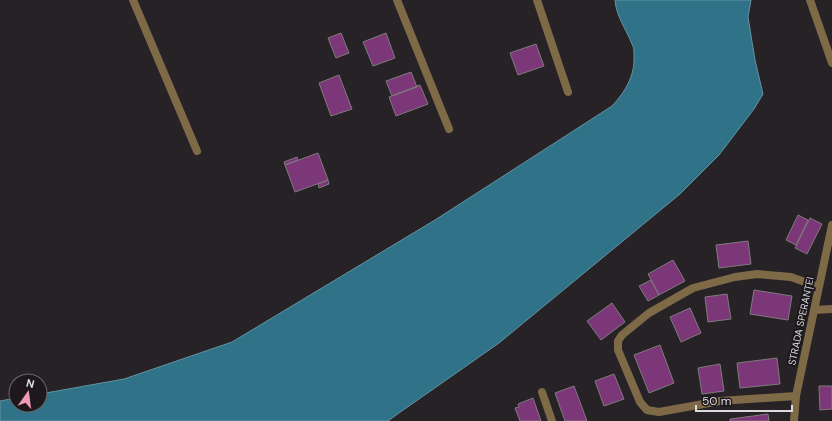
<svg xmlns="http://www.w3.org/2000/svg" width="832" height="421" viewBox="0 0 832 421" font-family="'DM Sans',sans-serif">
  <style>
    .water { fill: #307389; stroke: #6492a2 }
    .building { fill: #7b3777; stroke: #807b7f }
    .lines { fill: none; stroke-linecap: round; stroke-linejoin: round }
    .minor { stroke: #7f6a47; stroke-width: 8 }
    .labels { text-anchor: middle; dominant-baseline: central; stroke-width: 4; stroke-linejoin: round; paint-order: stroke }
    .street-label { font-size: 10px; fill: #dcdadc; stroke: #1c181c }
  </style>
  <rect width="100%" height="100%" fill="#262225"/>
  <path class="water" d="M 615,0 L 751,0 L 748,17 L 755,60 L 763,94 L 754,109 L 719,155 L 680,194 L 499,343 L 399,413 L 388,421 L 0,421 L 0,401 L 16,398 L 16,405 L 40,405 L 40,394 L 124,379 L 232,342 L 435,220 L 612,106 C 625,92 635,76 634,56 C 634,52 634,47 632,44 C 626,29 616,16 615,0 Z"/>
  <path class="building" d="M 341,33 L 349,53 L 336,58 L 328,38 Z
    M 386,33 L 395,58 L 373,66 L 363,42 Z
    M 536,44 L 544,66 L 518,75 L 510,53 Z
    M 411,72 L 417,87 L 392,96 L 386,81 Z
    M 339,75 L 352,109 L 331,116 L 319,83 Z
    M 420,85 L 428,104 L 396,116 L 389,97 Z
    M 318,153 L 328,180 L 295,192 L 285,165 Z
    M 297,157 L 298,160 L 285,165 L 284,162 Z
    M 328,180 L 329,184 L 319,188 L 318,184 Z
    M 798,215 L 808,220 L 796,245 L 786,240 Z
    M 810,218 L 822,224 L 807,254 L 795,248 Z
    M 748,241 L 751,264 L 719,268 L 716,245 Z
    M 673,260 L 685,281 L 659,295 L 648,274 Z
    M 651,280 L 659,295 L 648,301 L 639,286 Z
    M 754,290 L 792,296 L 788,320 L 750,314 Z
    M 727,294 L 731,319 L 708,322 L 705,297 Z
    M 612,303 L 625,322 L 601,340 L 587,321 Z
    M 690,308 L 701,333 L 681,342 L 670,317 Z
    M 660,345 L 674,383 L 649,393 L 634,355 Z
    M 777,358 L 780,384 L 740,388 L 737,363 Z
    M 720,364 L 724,391 L 702,394 L 698,368 Z
    M 614,374 L 624,399 L 604,406 L 595,381 Z
    M 574,386 L 587,421 L 565,421 L 555,393 Z
    M 819,386 L 832,386 L 832,409 L 820,410 Z
    M 533,398 L 541,421 L 520,421 L 515,408 L 519,407 L 518,404 Z
    M 768,414 L 769,421 L 730,421 L 730,419 Z"/>
  <g class="lines">
    <path class="minor" d="M 133,0 L 197,151
      M 397,0 L 449,129
      M 537,0 L 568,92
      M 810,0 L 832,63
      M 814,310 L 832,309
      M 542,392 L 552,421
      M 796,396 L 720,401 L 659,412 L 647,410 L 640,402 L 618,350 L 618,341 L 622,335 L 649,313 L 693,288 L 735,277 L 757,274 L 791,277 L 819,287
      M 794,421 L 796,396 L 832,225"/>
  </g>
  <g class="labels">
    <g class="street-label">
      <text transform="translate(801 321) rotate(-78)">STRADA SPERANȚEI</text>
    </g>
  </g>
  <g transform="translate(28 393) rotate(14)"><circle r="19" fill="#1c181c" stroke="#696669"/>
  <path d="M0-3L7 15L0 10L-7 15Z" fill="#f09ab7"/>
  <text y="-6" font-size="11" font-weight="bold" text-anchor="middle" fill="#dcdadc">N</text>
  </g>
  <path d="M696 405v6h96v-6" fill="none" stroke="#dcdadc" stroke-width="2"/>
  <text x="702" y="405" font-size="12" fill="#dcdadc" stroke="#1c181c" stroke-width="3" paint-order="stroke">50 m</text>
</svg>
